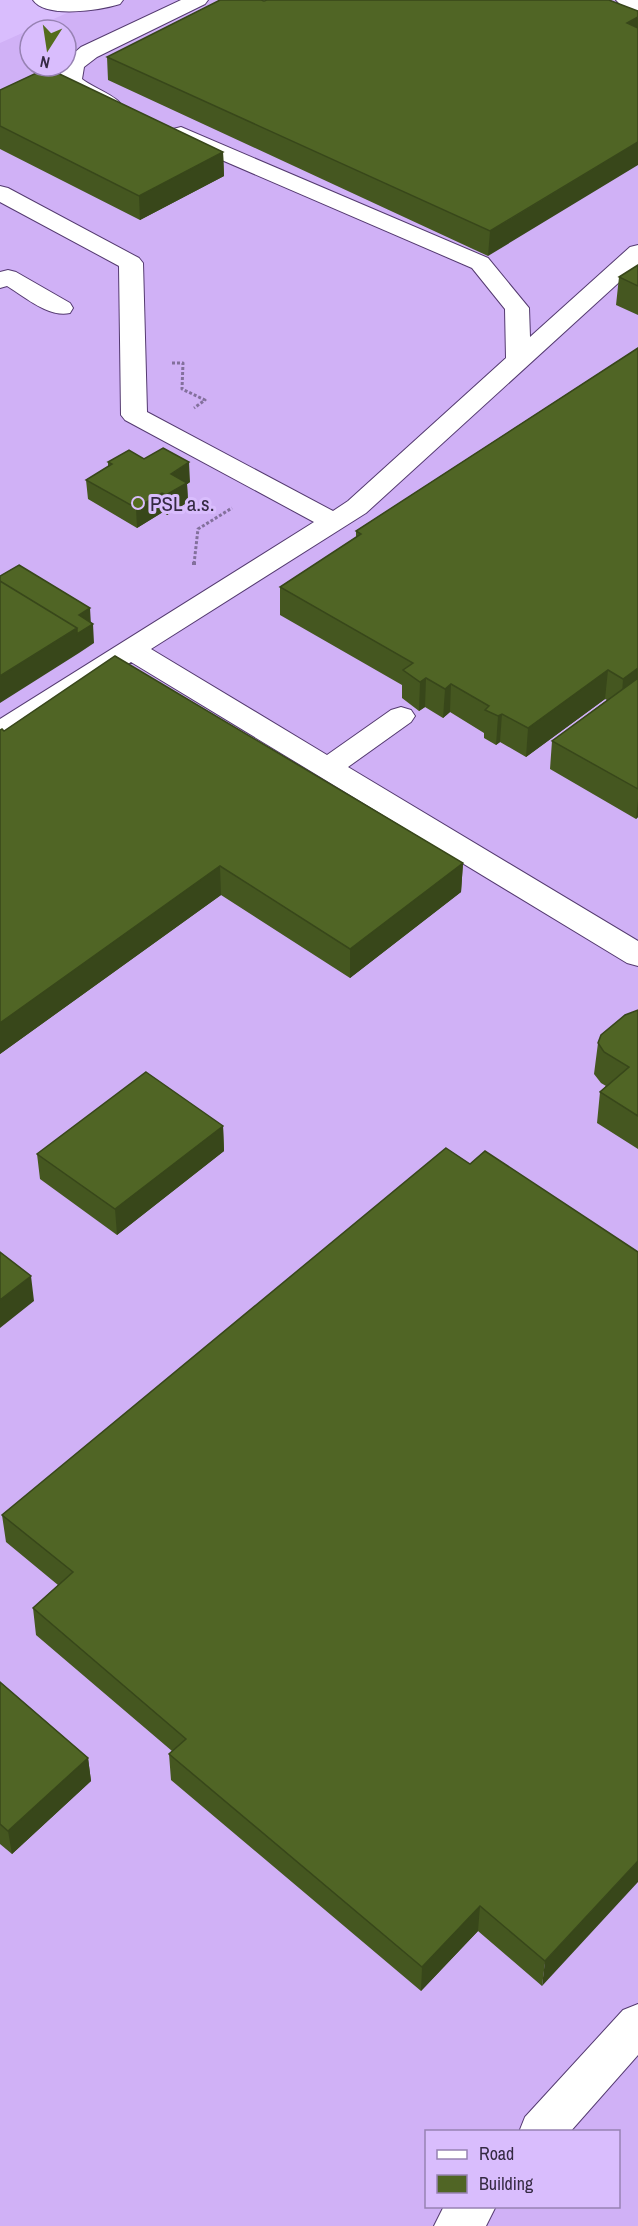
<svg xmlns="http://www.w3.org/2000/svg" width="638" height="2226" viewBox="0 0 638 2226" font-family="'Archivo Narrow',sans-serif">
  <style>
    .built { fill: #d0b1f6; fill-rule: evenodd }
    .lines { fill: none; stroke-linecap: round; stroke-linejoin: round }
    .minor-casing { stroke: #543a70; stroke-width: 2 }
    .path-far1 { stroke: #83709c; stroke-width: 3; stroke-dasharray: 3 2; stroke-linecap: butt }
    .path { stroke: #83709c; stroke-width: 4; stroke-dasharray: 4.5 3; stroke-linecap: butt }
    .minor { fill: #fff; fill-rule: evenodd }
    .wall { fill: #455720 }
    .shaded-wall { fill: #38471a }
    .building { fill: #506525; stroke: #38471a; stroke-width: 1.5 }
    .poi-dot { fill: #546c1d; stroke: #d9bdfd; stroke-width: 2 }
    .labels { text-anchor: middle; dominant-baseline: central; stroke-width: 6; stroke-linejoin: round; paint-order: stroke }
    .poi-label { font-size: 21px; fill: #352a43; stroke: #d9bdfd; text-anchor: start }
  </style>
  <rect width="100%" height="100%" fill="#d9bdfd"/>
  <path class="built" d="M 96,0 L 638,0 L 638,2226 L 0,2226 L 0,43 ZM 30,30 L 66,30 L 66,66 L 30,66 ZM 426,2132 L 618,2132 L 618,2206 L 426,2206 Z"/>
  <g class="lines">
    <defs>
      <path id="minor" d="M 33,0 L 123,0 L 120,4 C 101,10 46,19 33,0 Z
        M 181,0 L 208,0 L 205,4 L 97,57 L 84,67 L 82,79 C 92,87 114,95 120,103 L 117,108 C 98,112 71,96 60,81 L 62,66 L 66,66 L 66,60 L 81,47 Z
        M 616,0 L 638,0 L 638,18 L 631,16 Z
        M 181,127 L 488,258 L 529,308 L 530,337 L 630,247 L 638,245 L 638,265 L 366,513 L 151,649 L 327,755 L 391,710 L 401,707 L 411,710 L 415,716 L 411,722 L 348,767 L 638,941 L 638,966 L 627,963 L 131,662 L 10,739 L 0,741 L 0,719 L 314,522 L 125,420 L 121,415 L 119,266 L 0,202 L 0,186 L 8,188 L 139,258 L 143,263 L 147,412 L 333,511 L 348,501 L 506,358 L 505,309 L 472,268 L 173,139 L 170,134 L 173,129 Z
        M 8,270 L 16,272 L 70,303 L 73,308 L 70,313 C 49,318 25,297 7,286 L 0,288 L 0,272 Z
        M 638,2004 L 638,2055 L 570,2132 L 519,2132 L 525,2117 L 623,2010 Z
        M 444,2206 L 496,2206 L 486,2226 L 434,2226 Z"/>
    </defs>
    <use href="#minor" class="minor-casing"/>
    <path class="path-far1" d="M 172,363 L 183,363 L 182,389 L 205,400 L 194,408
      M 194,564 L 198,529 L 232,508"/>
    <path class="path" d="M 194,565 L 194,562"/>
    <use href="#minor" class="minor"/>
  </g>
  <path class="wall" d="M 609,0 L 488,256 L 108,80 L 107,57 L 264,1 Z
    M 0,90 L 223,152 L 224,176 L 140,220 L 0,149 Z
    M 638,265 L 638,315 L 616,305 L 619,277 Z
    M 638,348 L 638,817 L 636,819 L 550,769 L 552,741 L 607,700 L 605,699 L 526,757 L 500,742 L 496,745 L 484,738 L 484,733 L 450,712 L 443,718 L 425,707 L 419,711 L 402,698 L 402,685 L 280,615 L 280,587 L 356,538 L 356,531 Z
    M 144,459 L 190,482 L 187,484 L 188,502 L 167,515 L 163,512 L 137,528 L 88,499 L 86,480 L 108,467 L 108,462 Z
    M 0,730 L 4,731 L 463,863 L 461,892 L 350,978 L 221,895 L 0,1054 Z
    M 638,1010 L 638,1149 L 597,1123 L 600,1092 L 606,1086 L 601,1083 L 594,1074 L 598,1043 Z
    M 223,1126 L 224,1151 L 117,1235 L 40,1179 L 37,1154 Z
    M 470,1164 L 638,1252 L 542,1986 L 478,1931 L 421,1991 L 171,1780 L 169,1754 L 172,1751 L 36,1635 L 33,1608 L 58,1585 L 6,1542 L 2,1515 Z
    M 0,1682 L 88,1758 L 91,1781 L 12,1854 L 0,1844 Z"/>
  <path class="shaded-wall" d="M 638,17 L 638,39 L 627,23 Z
    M 638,142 L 638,165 L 488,256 L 490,231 Z
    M 223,152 L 224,176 L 140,220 L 139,196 Z
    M 189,462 L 190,482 L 187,484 L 188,502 L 167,515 L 166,495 L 171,474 Z
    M 162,493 L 163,512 L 137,528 L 136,508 Z
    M 90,608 L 91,625 L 93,624 L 94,643 L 79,653 L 77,634 L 79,615 Z
    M 77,628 L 79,653 L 0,703 L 0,676 Z
    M 638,668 L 638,694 L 621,708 L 623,679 Z
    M 608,670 L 605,699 L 526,757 L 528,728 Z
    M 426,678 L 425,707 L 419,711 L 420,682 Z
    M 451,684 L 450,712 L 443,718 L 445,689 Z
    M 502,714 L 500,742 L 496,745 L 498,716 Z
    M 638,799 L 638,817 L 636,819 Z
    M 463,863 L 461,892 L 350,978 L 350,949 Z
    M 220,866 L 221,895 L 0,1054 L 0,1023 Z
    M 223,1126 L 224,1151 L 117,1235 L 115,1209 Z
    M 31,1276 L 34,1301 L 0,1328 L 0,1300 Z
    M 88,1758 L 91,1781 L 12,1854 L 8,1831 Z
    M 638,1861 L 638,1882 L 542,1986 L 545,1961 Z
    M 480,1906 L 478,1931 L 421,1991 L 422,1967 Z"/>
  <path class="building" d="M 220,0 L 261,0 L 264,1 L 267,0 L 609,0 L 638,11 L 638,17 L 627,23 L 638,28 L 638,142 L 490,231 L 107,57 Z
    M 47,68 L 223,152 L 139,196 L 0,126 L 0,90 Z
    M 638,265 L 638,286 L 619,277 Z
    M 638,348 L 638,668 L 623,679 L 608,670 L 528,728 L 502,714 L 498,716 L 485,710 L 489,706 L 451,684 L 445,689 L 426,678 L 420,682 L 403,670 L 413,663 L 280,587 L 361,534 L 356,531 Z
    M 163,448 L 189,462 L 171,474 L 187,483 L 166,495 L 162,493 L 136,508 L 86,480 L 112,464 L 108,462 L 129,450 L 144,459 Z
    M 19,565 L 90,608 L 79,615 L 93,624 L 77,634 L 77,628 L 0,581 L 0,576 Z
    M 0,581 L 77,628 L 0,676 Z
    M 115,656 L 463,863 L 350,949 L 220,866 L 0,1023 L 0,730 L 2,729 L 4,731 Z
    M 638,678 L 638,789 L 552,741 Z
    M 638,1010 L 638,1116 L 600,1092 L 629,1067 L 604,1052 L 598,1043 L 601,1035 L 625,1015 Z
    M 146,1072 L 223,1126 L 115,1209 L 37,1154 Z
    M 446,1148 L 470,1164 L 485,1151 L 638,1252 L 638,1861 L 545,1961 L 480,1906 L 422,1967 L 169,1754 L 186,1739 L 33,1608 L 73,1572 L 2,1515 Z
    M 0,1252 L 31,1276 L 0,1300 Z
    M 0,1682 L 88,1758 L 8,1831 L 0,1824 Z"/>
  <circle class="poi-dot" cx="138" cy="503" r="6"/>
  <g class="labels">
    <g class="poi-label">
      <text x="150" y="503">PSL a.s.</text>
    </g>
  </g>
  <rect x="425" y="2130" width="195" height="78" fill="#d9bdfd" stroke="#9782b3" stroke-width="1.5"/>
  <rect x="437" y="2150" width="30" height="9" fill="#ffffff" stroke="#9782b3" stroke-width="1.5"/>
  <text x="479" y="2160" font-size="18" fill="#352a43">Road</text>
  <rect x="437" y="2175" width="30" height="18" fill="#506525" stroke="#9782b3" stroke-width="1.5"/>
  <text x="479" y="2190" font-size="18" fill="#352a43">Building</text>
  <g transform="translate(48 48) rotate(192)"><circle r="28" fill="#d9bdfd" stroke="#9782b3" stroke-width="1.5"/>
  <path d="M0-4.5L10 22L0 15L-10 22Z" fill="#546c1d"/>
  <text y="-9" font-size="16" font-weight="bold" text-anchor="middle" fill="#352a43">N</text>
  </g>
</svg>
